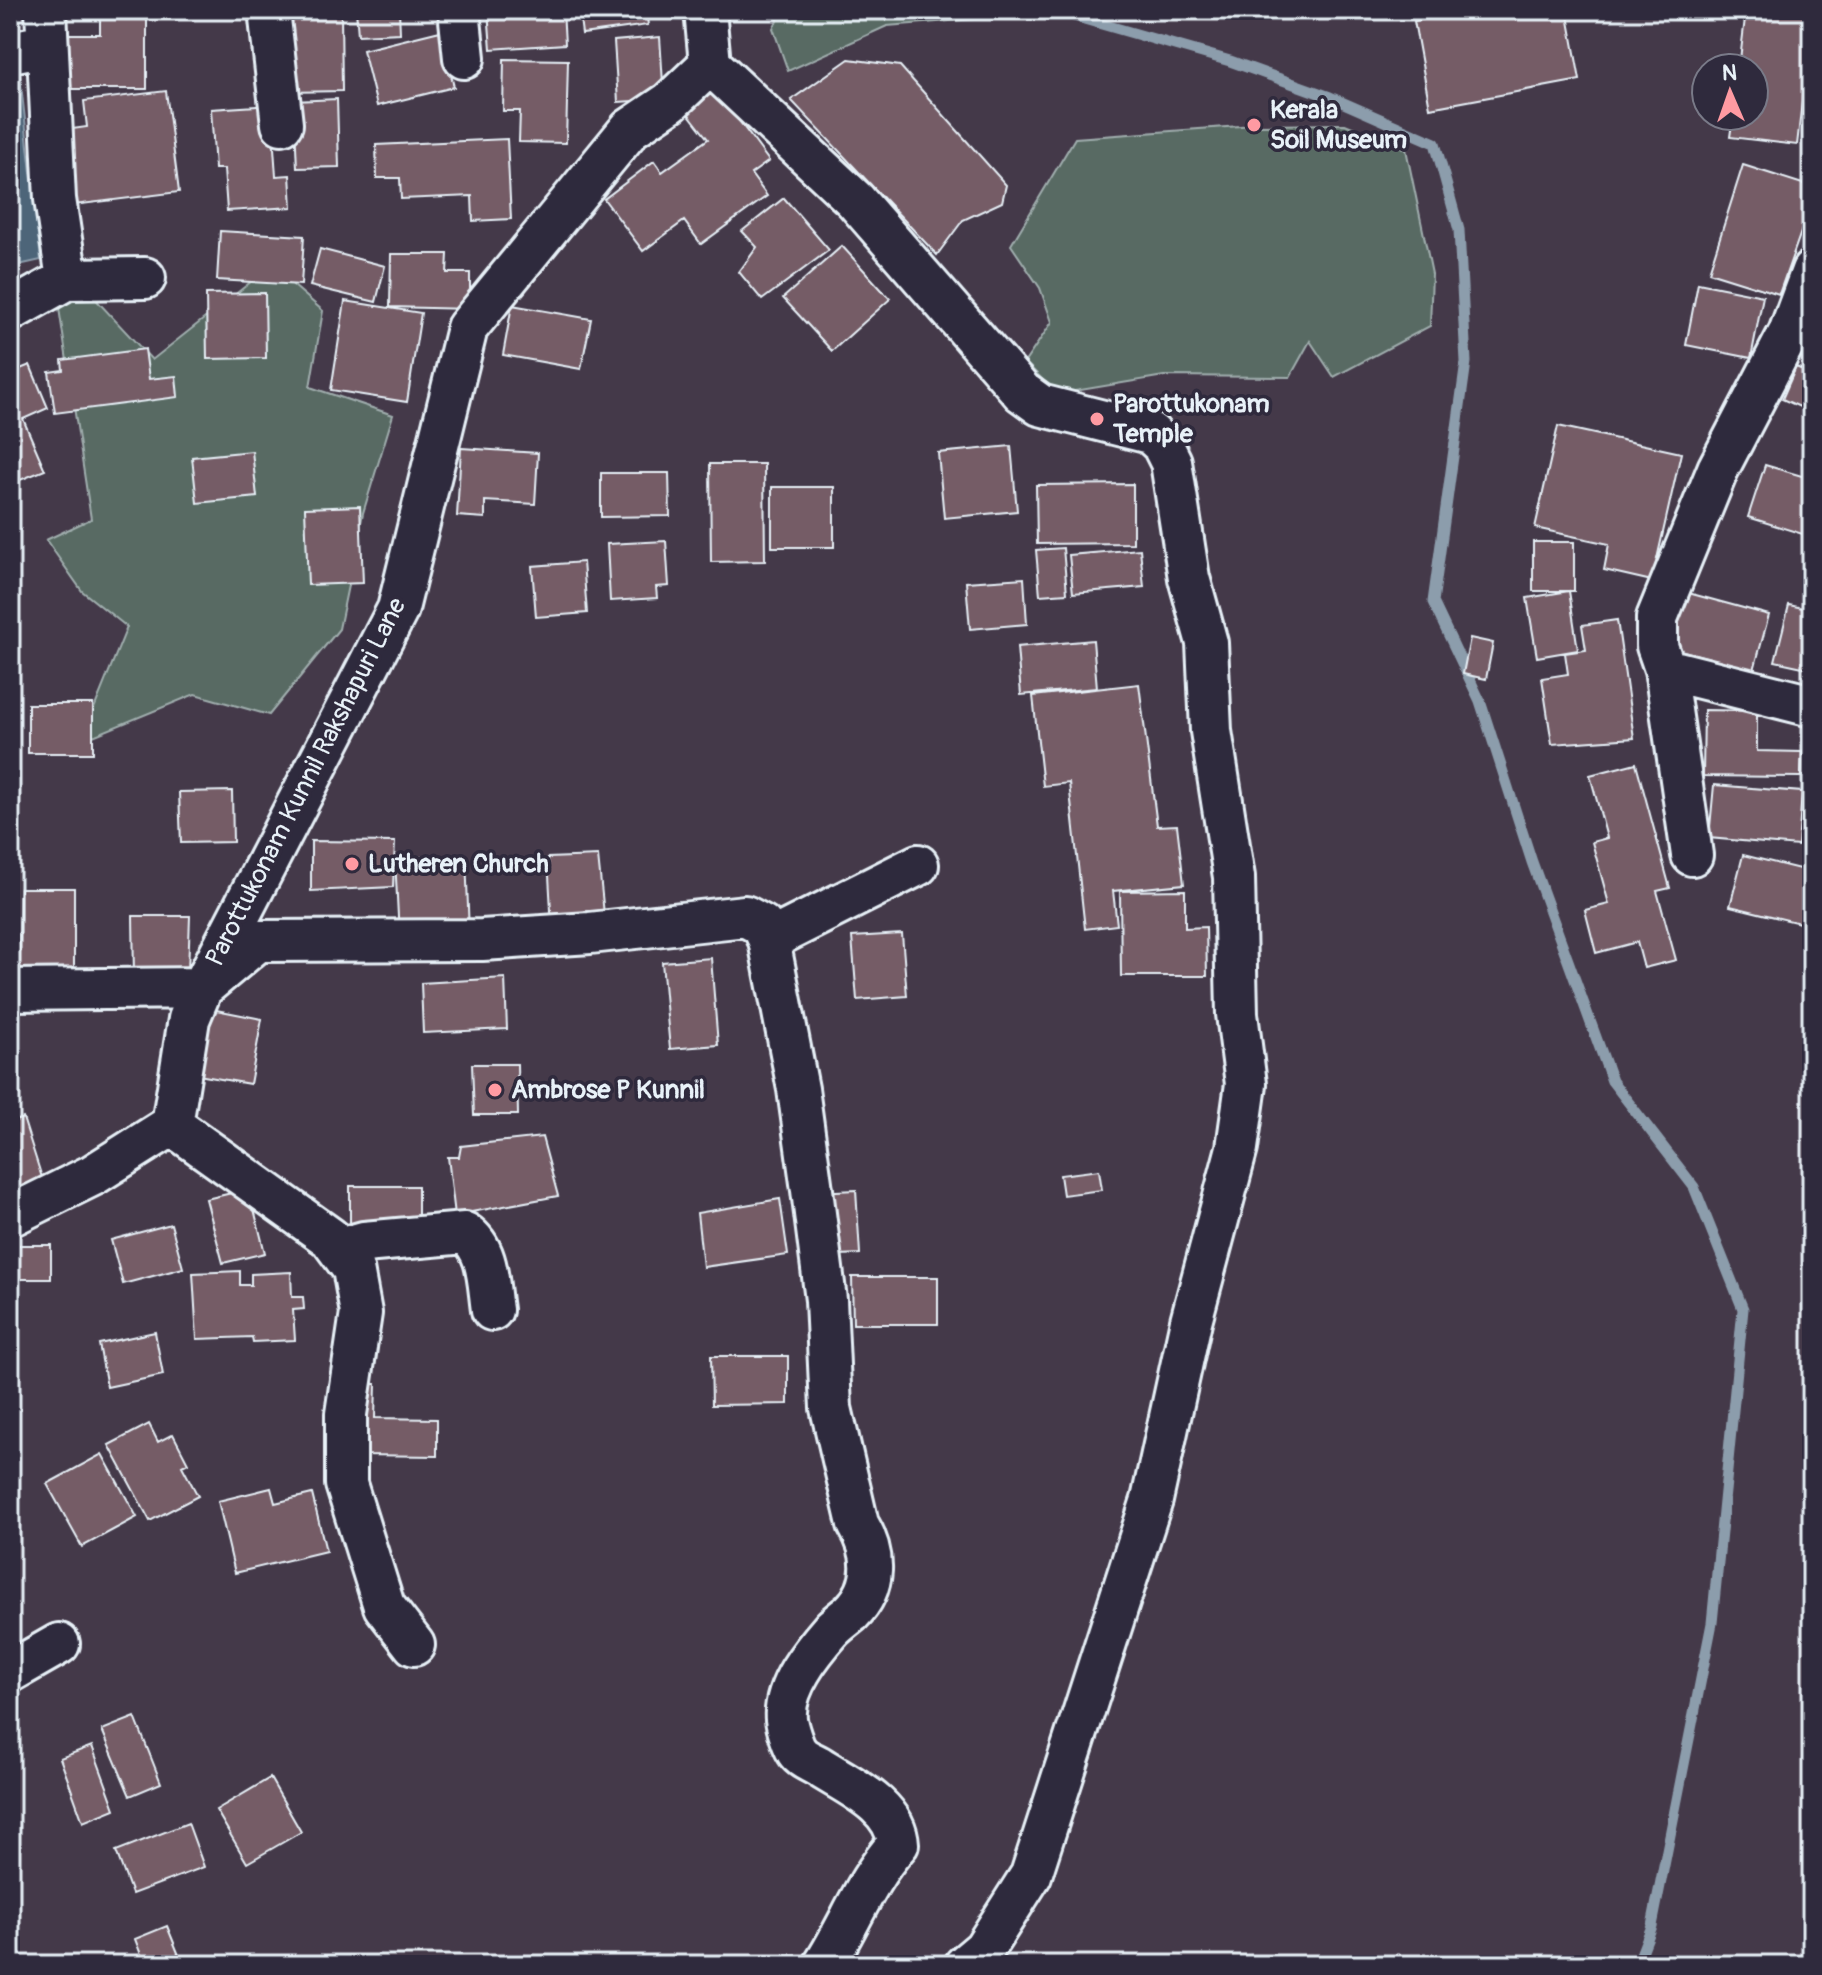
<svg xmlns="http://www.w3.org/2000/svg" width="1822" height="1975" viewBox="0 0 1822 1975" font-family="Pangolin,sans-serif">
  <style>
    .green { fill: #596b64; stroke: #a0aeae; stroke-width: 2 }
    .water { fill: #4e6579; stroke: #8c9dac; stroke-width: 2 }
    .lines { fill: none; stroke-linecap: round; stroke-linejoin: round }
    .stream { stroke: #8c9dac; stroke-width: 11 }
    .building { fill: #745c66; stroke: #e8f1f8; stroke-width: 2 }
    .street-casing { stroke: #e8f1f8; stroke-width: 46 }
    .street { stroke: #2f2a3d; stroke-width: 40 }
    .poi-dot { fill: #ff9aa2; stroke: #2f2a3d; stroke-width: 3 }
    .labels { text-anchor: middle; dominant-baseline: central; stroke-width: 7; stroke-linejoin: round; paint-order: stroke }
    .poi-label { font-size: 26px; font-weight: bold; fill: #e8f1f8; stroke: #2f2a3d; text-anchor: start }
    .street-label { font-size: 26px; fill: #e8f1f8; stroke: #2f2a3d }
  </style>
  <rect width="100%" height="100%" fill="#443949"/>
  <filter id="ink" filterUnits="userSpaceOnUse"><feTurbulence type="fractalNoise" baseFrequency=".0125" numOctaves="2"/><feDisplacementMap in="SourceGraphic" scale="16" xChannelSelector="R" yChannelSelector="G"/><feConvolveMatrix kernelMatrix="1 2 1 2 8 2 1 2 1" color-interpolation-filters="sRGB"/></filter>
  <g filter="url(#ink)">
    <path class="green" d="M 783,10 L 998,10 L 987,18 L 887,26 L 788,71 L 773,28 Z
      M 1345,124 L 1406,149 L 1432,274 L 1430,326 L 1334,377 L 1310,341 L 1290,377 L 1164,376 L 1057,394 L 1025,362 L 1052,322 L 1040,288 L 1011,245 L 1075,138 L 1254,125 Z
      M 45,216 L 86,289 L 152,360 L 271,266 L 323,311 L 310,387 L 393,415 L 363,513 L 339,629 L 269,715 L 195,694 L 81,741 L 127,627 L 82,591 L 46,540 L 91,519 Z"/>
    <path class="water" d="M 20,76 L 41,260 L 10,267 L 10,78 Z"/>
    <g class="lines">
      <path class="stream" d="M 1053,10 L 1230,61 L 1330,97 L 1435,143 L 1459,230 L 1466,362 L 1433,602 L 1480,701 L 1532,862 L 1612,1081 L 1694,1187 L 1743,1309 L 1712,1623 L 1652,1926 L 1637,1965"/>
    </g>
    <path class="building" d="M 175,10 L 245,10 L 175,15 Z
      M 356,10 L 399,10 L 400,33 L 358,35 Z
      M 488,10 L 563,10 L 565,44 L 491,49 Z
      M 579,10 L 646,10 L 648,25 L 582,34 Z
      M 1473,10 L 1567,10 L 1580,80 L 1430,108 L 1414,21 Z
      M 1746,10 L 1812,15 L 1797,145 L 1730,137 L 1733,116 L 1754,116 L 1754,68 L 1739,68 Z
      M 341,14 L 342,91 L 288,92 L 286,15 Z
      M 100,19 L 147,19 L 147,89 L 58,89 L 58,34 L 100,34 Z
      M 440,31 L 454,87 L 377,106 L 363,50 Z
      M 660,37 L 664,99 L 618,102 L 614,41 Z
      M 504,59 L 568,60 L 566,143 L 519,142 L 520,111 L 503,111 Z
      M 849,59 L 900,66 L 1006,185 L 1002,202 L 963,220 L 937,255 L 791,100 Z
      M 716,90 L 769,161 L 751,174 L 767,196 L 701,244 L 684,221 L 643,251 L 604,199 L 654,161 L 662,172 L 708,139 L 687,112 Z
      M 166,91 L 179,192 L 74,205 L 65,130 L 87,127 L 84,101 Z
      M 337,99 L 339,167 L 297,168 L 294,101 Z
      M 271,105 L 276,176 L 290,175 L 292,207 L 227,211 L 224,169 L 215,169 L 211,109 Z
      M 507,139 L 511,219 L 473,221 L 472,196 L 401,199 L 400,178 L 377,178 L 376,145 Z
      M 1743,165 L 1812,187 L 1812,201 L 1779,294 L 1709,272 Z
      M 784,198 L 829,250 L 762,300 L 739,272 L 757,247 L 742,231 Z
      M 220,231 L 304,236 L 301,285 L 217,280 Z
      M 842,246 L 890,299 L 832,351 L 783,298 Z
      M 320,249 L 385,266 L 376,302 L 310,286 Z
      M 391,254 L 448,254 L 447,273 L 470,273 L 470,309 L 390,307 Z
      M 1698,283 L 1763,296 L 1751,358 L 1686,345 Z
      M 265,293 L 266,358 L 207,359 L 206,294 Z
      M 345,301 L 421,313 L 407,402 L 331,390 Z
      M 512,305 L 591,319 L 581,369 L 503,355 Z
      M 145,349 L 149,379 L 176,376 L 178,397 L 55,413 L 49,372 L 63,370 L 62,360 Z
      M 30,365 L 48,408 L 23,419 L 45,470 L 10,484 L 10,373 Z
      M 1796,367 L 1812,374 L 1809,411 L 1782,399 Z
      M 1558,426 L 1681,453 L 1652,581 L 1604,570 L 1609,544 L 1535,528 Z
      M 1011,446 L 1017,511 L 944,518 L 938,453 Z
      M 461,448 L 538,453 L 535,504 L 485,501 L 485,518 L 457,516 Z
      M 252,451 L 257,497 L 197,503 L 192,457 Z
      M 710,464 L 764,464 L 765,561 L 711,562 Z
      M 1765,465 L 1812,479 L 1812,537 L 1748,517 Z
      M 601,473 L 669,473 L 670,516 L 601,517 Z
      M 1133,484 L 1133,543 L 1037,544 L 1036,485 Z
      M 772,487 L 834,487 L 834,547 L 772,547 Z
      M 360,506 L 363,583 L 308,585 L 305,508 Z
      M 666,541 L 669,586 L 656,587 L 657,598 L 610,601 L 607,544 Z
      M 1533,542 L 1574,542 L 1574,591 L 1533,591 Z
      M 1063,548 L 1067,593 L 1040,595 L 1036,550 Z
      M 1140,549 L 1144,587 L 1073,593 L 1069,555 Z
      M 583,562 L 587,613 L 536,617 L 532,566 Z
      M 1024,578 L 1027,624 L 970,629 L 966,582 Z
      M 1569,591 L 1578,650 L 1537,657 L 1527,598 Z
      M 1681,591 L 1769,615 L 1754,670 L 1665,646 Z
      M 1789,605 L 1812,610 L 1812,669 L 1775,661 Z
      M 1617,620 L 1634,738 L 1552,744 L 1542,678 L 1568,674 L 1565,653 L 1586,650 L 1582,625 Z
      M 1470,638 L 1493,643 L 1486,679 L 1463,674 Z
      M 1093,640 L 1097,688 L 1021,695 L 1017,647 Z
      M 1139,684 L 1157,826 L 1177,825 L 1184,884 L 1113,891 L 1117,925 L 1085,929 L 1069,783 L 1043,786 L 1033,696 Z
      M 28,704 L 93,704 L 93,753 L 28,753 Z
      M 1704,710 L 1757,711 L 1757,751 L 1802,752 L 1801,777 L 1703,776 Z
      M 1636,763 L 1670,888 L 1657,891 L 1676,960 L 1644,968 L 1637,942 L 1596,953 L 1585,910 L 1609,904 L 1592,842 L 1607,838 L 1590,775 Z
      M 1714,785 L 1802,792 L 1798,846 L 1709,838 Z
      M 232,791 L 233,842 L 181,843 L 179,792 Z
      M 311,841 L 395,842 L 393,887 L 311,891 Z
      M 1743,855 L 1812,872 L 1812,926 L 1730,906 Z
      M 466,856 L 469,933 L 399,936 L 395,858 Z
      M 598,856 L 605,924 L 552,928 L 548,858 Z
      M 20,888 L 74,888 L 74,973 L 19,972 Z
      M 1185,890 L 1185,928 L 1206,927 L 1207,976 L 1121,976 L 1120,891 Z
      M 133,916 L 190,916 L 188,972 L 134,976 Z
      M 902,934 L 907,996 L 857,1000 L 852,937 Z
      M 711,958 L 718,1045 L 670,1049 L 662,962 Z
      M 505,978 L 507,1029 L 423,1033 L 421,983 Z
      M 211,1009 L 262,1019 L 250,1084 L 198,1075 Z
      M 10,1011 L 20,1011 L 20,1076 L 10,1076 Z
      M 472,1064 L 517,1064 L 518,1115 L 474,1115 Z
      M 23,1118 L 44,1184 L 10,1194 L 10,1123 Z
      M 542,1137 L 558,1196 L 455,1215 L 448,1157 L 459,1157 L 461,1146 Z
      M 1099,1170 L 1102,1190 L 1063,1195 L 1060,1175 Z
      M 350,1186 L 418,1186 L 418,1255 L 350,1255 Z
      M 249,1189 L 265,1253 L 223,1263 L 206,1199 Z
      M 856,1190 L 860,1254 L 819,1256 L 816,1192 Z
      M 780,1199 L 788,1255 L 703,1267 L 697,1213 Z
      M 171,1224 L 183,1268 L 123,1284 L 111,1240 Z
      M 10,1245 L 51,1245 L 51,1279 L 10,1279 Z
      M 240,1271 L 240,1285 L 251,1285 L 251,1274 L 291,1272 L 292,1297 L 303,1297 L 304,1309 L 293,1310 L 295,1340 L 253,1342 L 252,1337 L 197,1339 L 193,1273 Z
      M 852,1277 L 938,1277 L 938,1324 L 853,1324 Z
      M 155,1332 L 163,1375 L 107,1387 L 99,1344 Z
      M 711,1356 L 788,1356 L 788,1404 L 712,1405 Z
      M 360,1384 L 376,1384 L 375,1418 L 437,1419 L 437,1456 L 359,1455 Z
      M 149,1424 L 158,1442 L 173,1434 L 188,1463 L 182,1466 L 198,1496 L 150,1521 L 109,1445 Z
      M 102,1454 L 137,1517 L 82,1547 L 47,1484 Z
      M 271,1488 L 275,1503 L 312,1494 L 326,1551 L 235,1573 L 218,1501 Z
      M 135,1717 L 161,1783 L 130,1796 L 102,1730 Z
      M 92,1746 L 115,1809 L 83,1822 L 60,1758 Z
      M 270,1778 L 301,1832 L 247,1863 L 216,1810 Z
      M 188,1823 L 204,1867 L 132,1894 L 116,1851 Z
      M 167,1926 L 183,1965 L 145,1965 L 135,1939 Z"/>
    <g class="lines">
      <defs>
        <path id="street" d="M 269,10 L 282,124
          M 459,10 L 464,58
          M 705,10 L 710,64 L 855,200 L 1022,392 L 1040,405 L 1150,433 L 1162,444 L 1171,462 L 1189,578 L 1207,643 L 1211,731 L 1234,877 L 1237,1014 L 1246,1084 L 1237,1148 L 1191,1321 L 1152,1500 L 1031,1875 L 984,1949 L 965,1965
          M 10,52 L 47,45
          M 1812,271 L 1789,333 L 1718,469 L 1657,618 L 1657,646 L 1665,669 L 1812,706
          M 67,279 L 145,278
          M 10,311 L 67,279 L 55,199 L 46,10
          M 1665,669 L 1692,855
          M 769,940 L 918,865
          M 10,990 L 202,988 L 258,941 L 482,940 L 590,933 L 745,916 L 762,925 L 769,940 L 798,1089 L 812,1190 L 826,1300 L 831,1408 L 858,1524 C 876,1554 877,1587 851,1613 C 845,1618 838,1623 832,1629 C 812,1652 783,1687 786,1719 C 787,1727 793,1747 798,1753 C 802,1759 813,1763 818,1766 C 847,1785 896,1805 898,1844 C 864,1882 851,1923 824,1965
          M 172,1125 L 330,1238 L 353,1269 L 361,1313 L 346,1414 L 346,1484 L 384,1606 L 414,1645
          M 10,1216 L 93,1175 L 172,1125 L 189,1019 L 202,988 L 398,609 L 467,328 L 630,129 L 670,102 L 710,64
          M 339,1249 L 364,1242 L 465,1233 C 489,1249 488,1284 492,1310
          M 10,1672 L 59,1644"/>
      </defs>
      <use href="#street" class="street-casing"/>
      <use href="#street" class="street"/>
    </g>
  </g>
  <g class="poi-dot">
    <circle cx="1254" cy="125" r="8"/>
    <circle cx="1097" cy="419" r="8"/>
    <circle cx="352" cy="864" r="8"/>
    <circle cx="495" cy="1090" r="8"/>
  </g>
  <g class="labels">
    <g class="poi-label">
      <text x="1270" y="110">Kerala<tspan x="1270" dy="30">Soil Museum</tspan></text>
      <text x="1113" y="404">Parottukonam<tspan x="1113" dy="30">Temple</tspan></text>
      <text x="368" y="864">Lutheren Church</text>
      <text x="511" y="1090">Ambrose P Kunnil</text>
    </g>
    <g class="street-label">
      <text transform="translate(306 782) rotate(-63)">Parottukonam Kunnil Rakshapuri Lane</text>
    </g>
  </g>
  <rect width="1822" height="1975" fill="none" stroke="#2f2a3d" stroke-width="40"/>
  <rect x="20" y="20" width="1782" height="1935" fill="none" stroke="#e8f1f8" stroke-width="3" filter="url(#ink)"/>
  <g transform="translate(1730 92) rotate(358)"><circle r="38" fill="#2f2a3d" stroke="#797a88" stroke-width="2"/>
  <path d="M0-6L14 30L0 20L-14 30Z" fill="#ff9aa2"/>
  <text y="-12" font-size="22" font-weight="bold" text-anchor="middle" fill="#e8f1f8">N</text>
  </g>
</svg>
